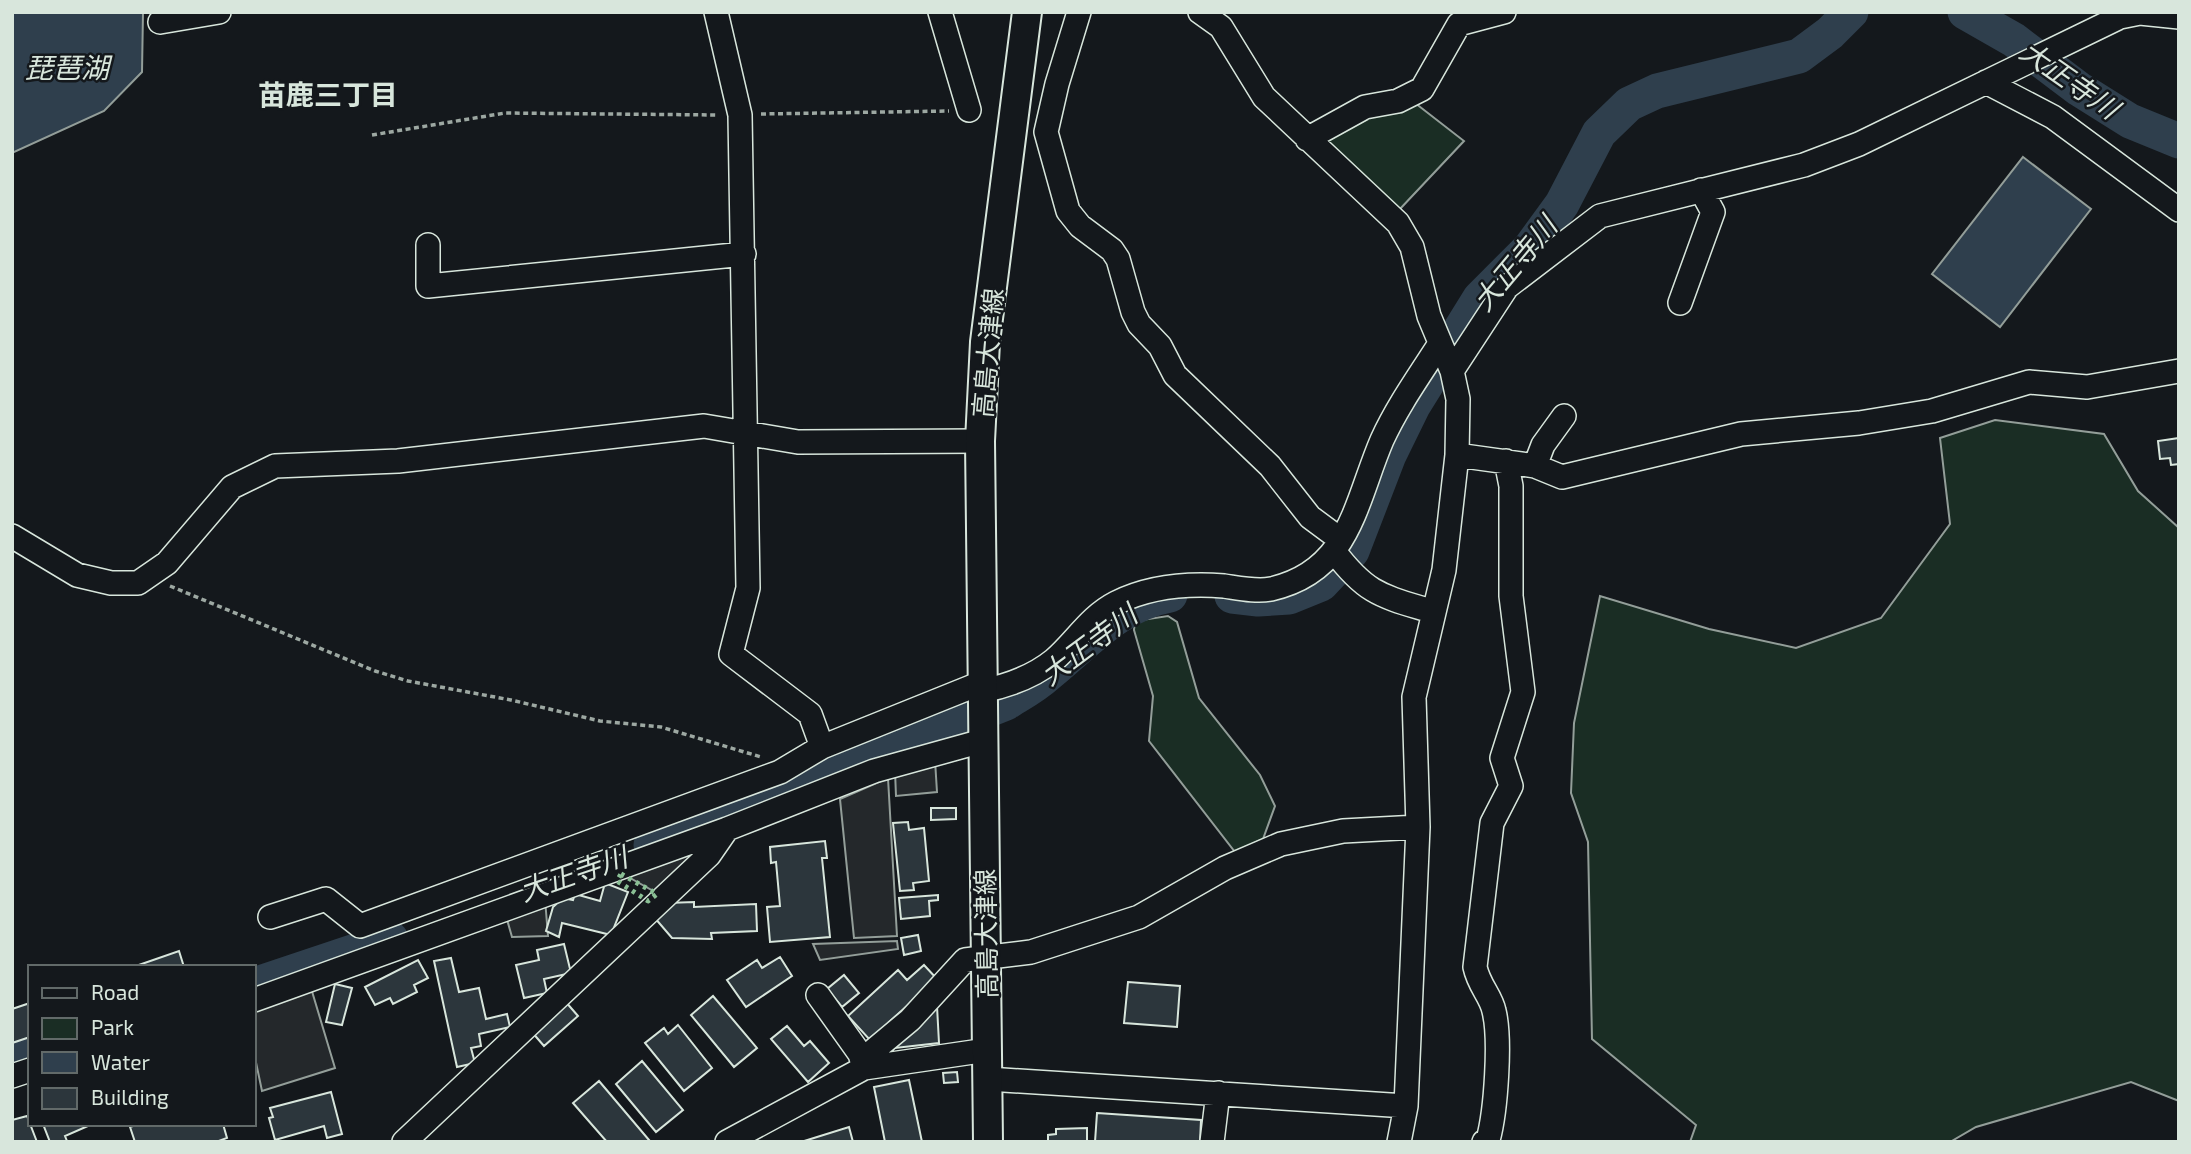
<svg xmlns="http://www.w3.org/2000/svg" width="2191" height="1154" viewBox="0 0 2191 1154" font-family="'Exo 2','Noto Sans JP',sans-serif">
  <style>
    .green { fill: #1a2d24; stroke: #939e99; stroke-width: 2 }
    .parking { fill: #24282b; stroke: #939e99; stroke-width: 2 }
    .water { fill: #2f3f4d; stroke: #939e99; stroke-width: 2 }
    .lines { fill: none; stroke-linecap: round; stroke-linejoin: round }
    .river { stroke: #2f3f4d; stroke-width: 35 }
    .building { fill: #2c363c; stroke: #d8e6dc; stroke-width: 2 }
    .minor-casing { stroke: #d8e6dc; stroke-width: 26 }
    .major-casing { stroke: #d8e6dc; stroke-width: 32 }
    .path { stroke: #9da8a2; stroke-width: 3.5; stroke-dasharray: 5 3.5; stroke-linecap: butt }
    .minor { stroke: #14181c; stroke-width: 23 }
    .major { stroke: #14181c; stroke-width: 28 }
    .hedge { stroke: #8ac095; stroke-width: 5; stroke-dasharray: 3.5 5; stroke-linecap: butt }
    .labels { text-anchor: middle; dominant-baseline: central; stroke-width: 5; stroke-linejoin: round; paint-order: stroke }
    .street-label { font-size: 26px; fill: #d8e6dc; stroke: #14181c }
    .water-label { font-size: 28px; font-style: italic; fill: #d8e6dc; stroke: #14181c }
    .neighbourhood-label { font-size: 28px; font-weight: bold; fill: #d8e6dc; stroke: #14181c }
  </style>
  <rect width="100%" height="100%" fill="#14181c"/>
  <path class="green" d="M 1415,103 L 1464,141 L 1399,210 L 1325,142 L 1376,114 Z
    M 1995,420 L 2104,434 L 2138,491 L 2179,528 L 2179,1101 L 2131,1082 L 1976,1127 L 1950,1142 L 1690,1142 L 1696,1125 L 1592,1039 L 1588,842 L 1571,793 L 1574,723 L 1600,596 L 1709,629 L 1796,648 L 1881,618 L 1950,524 L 1940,438 Z
    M 1168,616 L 1177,622 L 1199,698 L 1260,775 L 1275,806 L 1263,839 L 1235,852 L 1149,741 L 1153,696 L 1134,630 L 1135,621 Z"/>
  <path class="parking" d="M 935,760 L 937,792 L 896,796 L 895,771 Z
    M 888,778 L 897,936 L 854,938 L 840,799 Z
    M 712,841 L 657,893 L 623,874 Z
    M 545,899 L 548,936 L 512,937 L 506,916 Z
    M 897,941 L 898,949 L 820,960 L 813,944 Z
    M 311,988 L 335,1068 L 262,1091 L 254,1053 L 254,1005 Z"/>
  <path class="water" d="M 12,12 L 143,12 L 142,72 L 104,111 L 12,153 Z
    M 2023,157 L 2091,209 L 2000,327 L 1932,274 Z"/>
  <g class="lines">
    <path class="river" d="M 1965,12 L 2014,40 L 2079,89 L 2130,121 L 2179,141
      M 1232,596 L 1258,599 L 1289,597 L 1321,584 L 1352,551 L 1389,455 L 1413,406 L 1480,298 L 1530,248 L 1562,204 L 1599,133 L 1629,104 L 1657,91 L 1799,56 L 1830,33 L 1851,12
      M 651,845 L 1006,703 C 1020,694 1035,686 1047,675 C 1086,644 1118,604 1170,595
      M 254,985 L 391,939
      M 12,1062 L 30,1056"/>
  </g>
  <path class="building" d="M 2179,438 L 2179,464 L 2171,465 L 2170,458 L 2160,459 L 2158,441 Z
    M 931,808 L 956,808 L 956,819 L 931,820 Z
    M 908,822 L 909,830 L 924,828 L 929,881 L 913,883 L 914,890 L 900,891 L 893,823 Z
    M 825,841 L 827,858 L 822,858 L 830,937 L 770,942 L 767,907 L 780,906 L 776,862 L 771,863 L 770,847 Z
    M 605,883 L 628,892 L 611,935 L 562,923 L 559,937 L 546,931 L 553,907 L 563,898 L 573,900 L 575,894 L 600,901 Z
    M 938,895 L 938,900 L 929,901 L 930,916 L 901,919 L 899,898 Z
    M 694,902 L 694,907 L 756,904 L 757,931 L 711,933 L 712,939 L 672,938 L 654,917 L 667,903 Z
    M 918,935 L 921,951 L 904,955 L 901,938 Z
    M 564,944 L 571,973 L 544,979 L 547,993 L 524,998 L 516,965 L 539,960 L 537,950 Z
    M 179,951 L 184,967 L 133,967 Z
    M 780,957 L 792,976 L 746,1007 L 727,980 L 757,960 L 762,968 Z
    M 451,958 L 459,992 L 479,988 L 486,1019 L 507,1014 L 510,1027 L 479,1034 L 481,1046 L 471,1048 L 475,1063 L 457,1067 L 434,961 Z
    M 418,960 L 428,978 L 414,985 L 417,992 L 393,1004 L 390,998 L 375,1005 L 365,987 Z
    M 924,965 L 937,979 L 889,1022 L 893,1026 L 870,1040 L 848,1016 L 898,970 L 907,980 Z
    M 844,975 L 859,993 L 842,1007 L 827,989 Z
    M 1128,982 L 1180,986 L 1177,1027 L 1124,1023 Z
    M 335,984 L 352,988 L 342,1025 L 326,1022 Z
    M 713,996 L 757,1048 L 734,1067 L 691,1015 Z
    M 565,1001 L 578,1016 L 544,1046 L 531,1031 Z
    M 30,1003 L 30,1037 L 12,1043 L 12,1009 Z
    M 937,1006 L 939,1043 L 895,1048 Z
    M 678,1025 L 712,1068 L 684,1091 L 645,1043 L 664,1028 L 668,1034 Z
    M 787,1026 L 804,1046 L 810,1041 L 829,1063 L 808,1082 L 771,1039 Z
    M 642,1061 L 683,1110 L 656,1132 L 616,1084 Z
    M 957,1072 L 958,1082 L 944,1083 L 943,1073 Z
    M 909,1080 L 922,1142 L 885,1142 L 874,1087 Z
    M 599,1081 L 649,1140 L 647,1142 L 607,1142 L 573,1103 Z
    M 331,1092 L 342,1134 L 327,1138 L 324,1126 L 275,1140 L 269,1118 L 273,1117 L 270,1108 Z
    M 1097,1113 L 1201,1120 L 1200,1142 L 1095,1142 Z
    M 27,1116 L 37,1142 L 12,1142 L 12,1120 Z
    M 43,1124 L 87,1124 L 88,1126 L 65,1136 L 67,1141 L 54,1142 L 50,1142 Z
    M 139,1124 L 223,1124 L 227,1138 L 216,1142 L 135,1142 L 130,1127 Z
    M 849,1127 L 853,1142 L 801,1142 Z
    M 1087,1128 L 1087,1142 L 1048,1142 L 1048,1135 L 1056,1134 L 1056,1129 Z"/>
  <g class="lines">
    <defs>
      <path id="minor" d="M 716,12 L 740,115 L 748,588 L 731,654 L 810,714 L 822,747
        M 940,12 L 969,110
        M 1079,12 L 1057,84 L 1046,132 L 1068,211 L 1080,226 L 1112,250 L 1118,259 L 1133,312 L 1139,324 L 1160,346 L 1175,375 L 1270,466 L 1310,517 L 1341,540
        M 1200,12 L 1221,27 L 1264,97 L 1398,223 L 1412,247 L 1429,316 L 1452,371 L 1458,399 L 1457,455 L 1444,570 L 1414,697 L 1418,827 L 1406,1106 L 1399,1142
        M 160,22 L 219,12
        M 1986,82 L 2053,117 L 2179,210
        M 1307,139 L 1365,107 L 1398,101 L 1422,89 L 1459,24 L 1504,12
        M 428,245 L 428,286 L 744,254
        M 1680,303 L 1713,212 L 1701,190
        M 1452,371 L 1507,287 L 1600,216 L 1804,165 L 1859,144 L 2120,17 L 2140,13 L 2179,17
        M 1457,455 L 1535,466 L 1562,477 L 1741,434 L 1859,423 L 1932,411 L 2029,382 L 2087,387 L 2179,371
        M 1535,466 L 1543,445 L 1564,416
        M 12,536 L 77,575 L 111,583 L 138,583 L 167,563 L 232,487 L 275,466 L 398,461 L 704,426 L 798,442 L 980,441
        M 1334,551 C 1367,595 1382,596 1434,612
        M 982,691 C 1007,686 1033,677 1054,660 C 1076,641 1089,617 1116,603 C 1150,586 1186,583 1224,586 C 1238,588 1257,592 1271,589 C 1350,571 1355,503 1382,440 C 1397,407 1419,376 1439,345
        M 270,917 L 326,899 L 360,926 L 780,772 L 822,747 L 981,683
        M 818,995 L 860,1054 L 864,1068 L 987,1050
        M 254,1000 L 727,829 L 874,771 L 982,741
        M 12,1076 L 30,1070
        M 988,1079 L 1406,1106
        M 404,1142 L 709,855 L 727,829
        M 727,1142 L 864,1068 L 874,1050 L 910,1020 L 965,960 L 1031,952 L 1139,917 L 1225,868 L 1281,844 L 1343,831 L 1418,827
        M 1212,1142 L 1218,1093
        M 1484,1142 L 1488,1140 C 1496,1111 1501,1039 1494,1011 C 1491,996 1479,986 1475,967 L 1492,823 L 1511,786 L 1502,758 L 1523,692 L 1511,596 L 1511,486 L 1506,461"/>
      <path id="major" d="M 988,1142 L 980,441 L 985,342 L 1027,12"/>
    </defs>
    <use href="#minor" class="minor-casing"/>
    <use href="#major" class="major-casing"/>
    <path class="path" d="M 761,114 L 949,111
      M 372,135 L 505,113 L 718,115
      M 170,586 L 375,671 L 408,681 L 511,700 L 600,721 L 661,727 L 761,757"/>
    <use href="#minor" class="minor"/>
    <use href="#major" class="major"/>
    <path class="hedge" d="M 621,874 L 657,894 L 648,901 L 617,881 Z"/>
  </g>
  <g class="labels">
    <g class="street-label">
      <text transform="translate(987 353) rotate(-85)">高島大津線</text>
      <text transform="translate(985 934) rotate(-91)">高島大津線</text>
    </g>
    <g class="water-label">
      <text x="67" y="67">琵琶湖</text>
      <text transform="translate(2070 79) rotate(35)">大正寺川</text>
      <text transform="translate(1514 263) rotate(-50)">大正寺川</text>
      <text transform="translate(1088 644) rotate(-37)">大正寺川</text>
      <text transform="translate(573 873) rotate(-19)">大正寺川</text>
    </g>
    <g class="neighbourhood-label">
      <text x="328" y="94">苗鹿三丁目</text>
    </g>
  </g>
  <rect width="2191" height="1154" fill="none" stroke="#d8e6dc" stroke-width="28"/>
  <rect x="28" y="965" width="228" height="161" fill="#14181c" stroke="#626a69" stroke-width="2"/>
  <rect x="42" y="988" width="35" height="10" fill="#14181c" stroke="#626a69" stroke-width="2"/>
  <text x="91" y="1000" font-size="21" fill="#d8e6dc">Road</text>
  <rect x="42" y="1018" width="35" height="21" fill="#1a2d24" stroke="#626a69" stroke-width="2"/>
  <text x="91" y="1035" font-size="21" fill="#d8e6dc">Park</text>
  <rect x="42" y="1052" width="35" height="21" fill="#2f3f4d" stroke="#626a69" stroke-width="2"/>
  <text x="91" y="1070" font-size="21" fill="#d8e6dc">Water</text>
  <rect x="42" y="1088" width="35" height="21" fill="#2c363c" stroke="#626a69" stroke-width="2"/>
  <text x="91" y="1105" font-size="21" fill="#d8e6dc">Building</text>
</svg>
